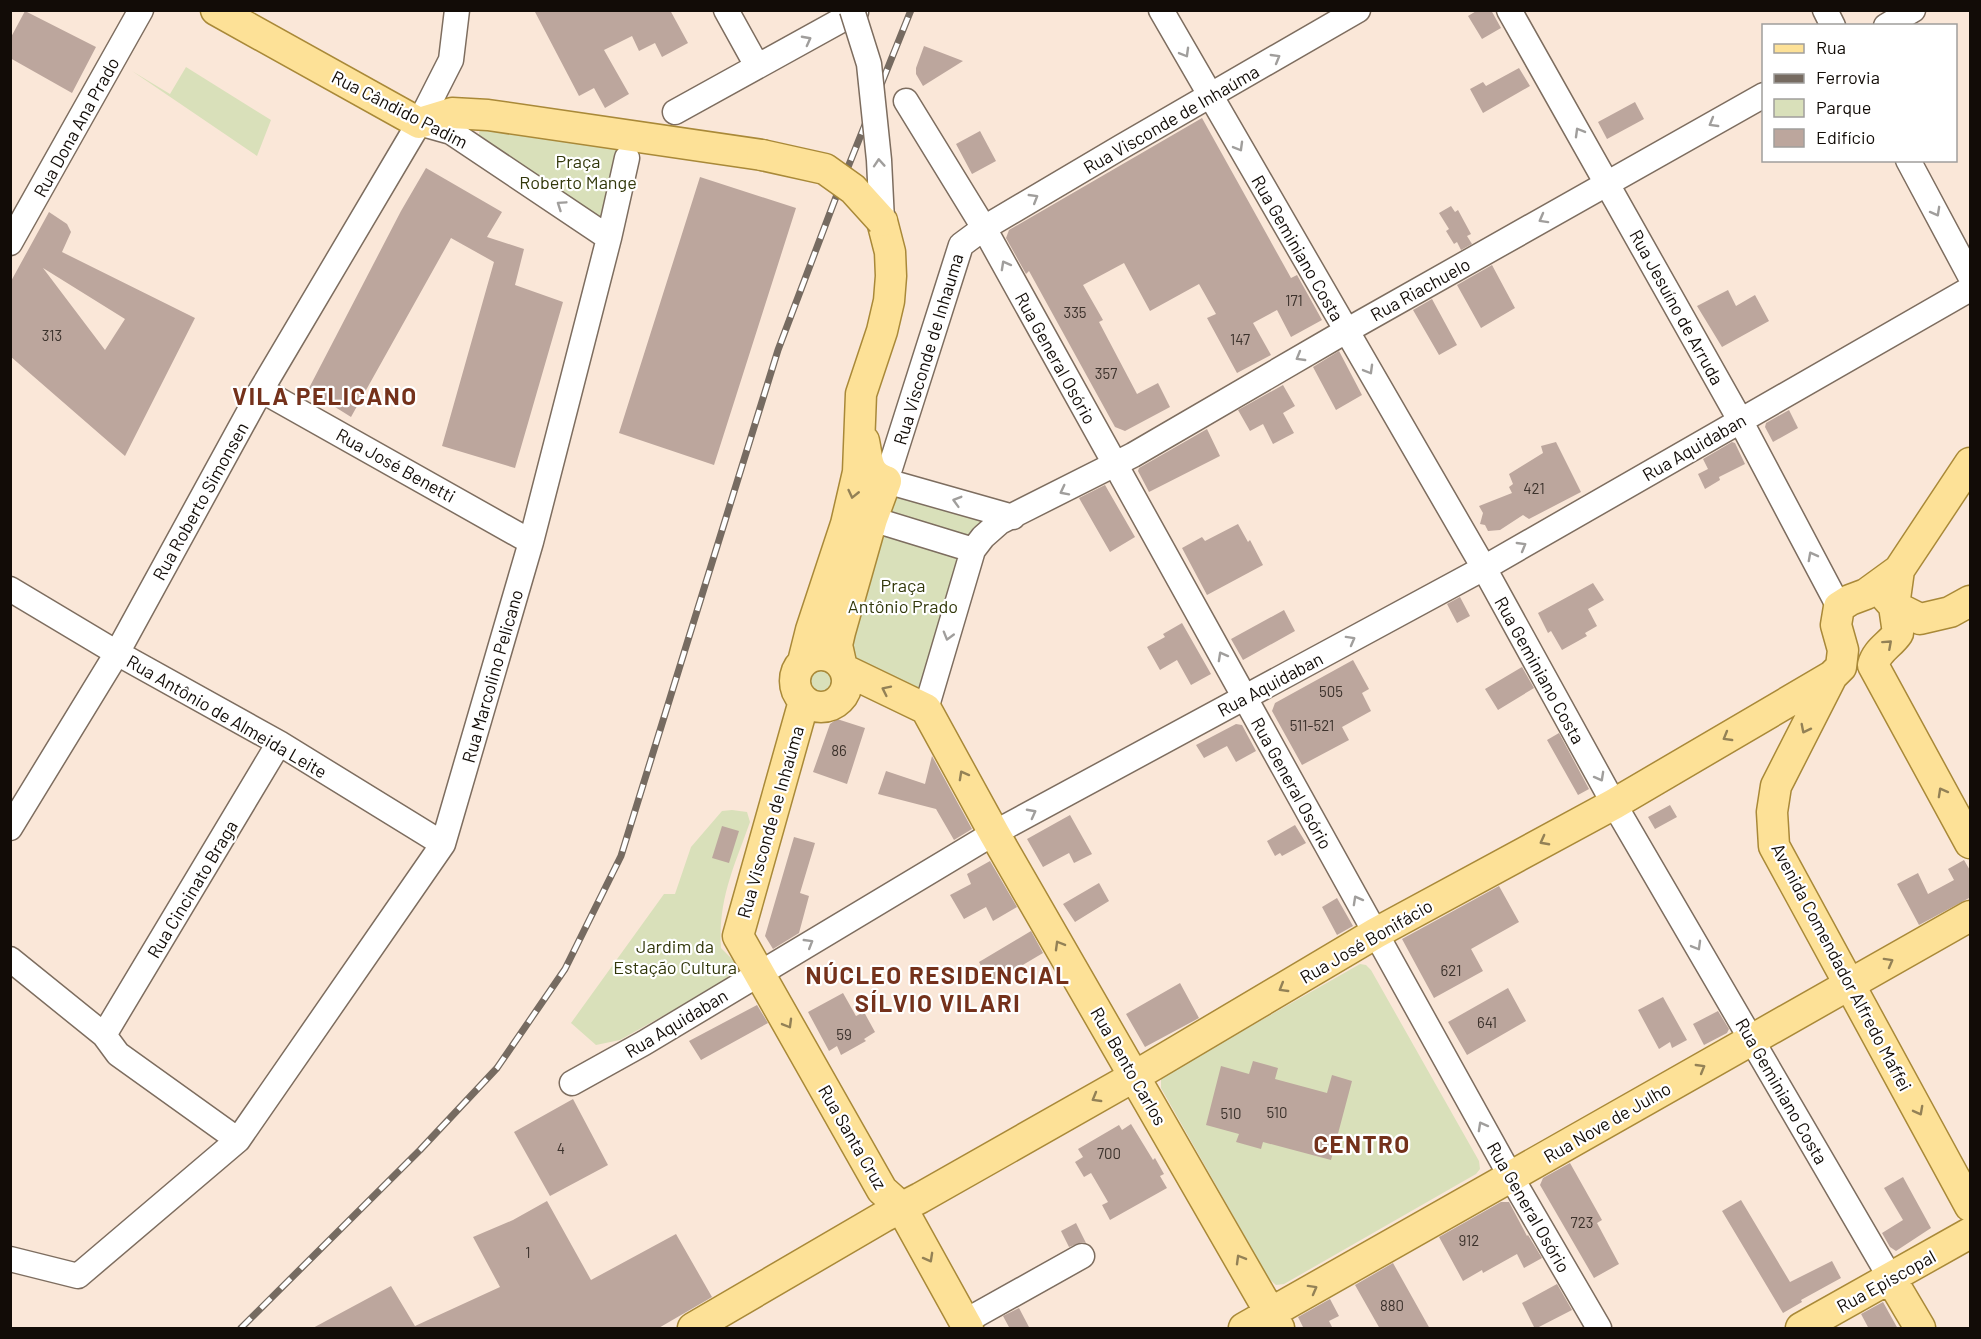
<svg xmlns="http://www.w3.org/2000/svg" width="1981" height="1339" viewBox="0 0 1981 1339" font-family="Barlow,sans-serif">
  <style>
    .green { fill: #d9e0ba }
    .building { fill: #bca69d; fill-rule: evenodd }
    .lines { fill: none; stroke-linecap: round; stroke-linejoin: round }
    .minor-casing { stroke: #7d6d5f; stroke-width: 27 }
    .major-casing { stroke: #a98938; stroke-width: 33 }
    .minor { stroke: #fff; stroke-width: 24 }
    .major { stroke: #fde197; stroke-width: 30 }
    .rail-casing { stroke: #766b61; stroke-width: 7 }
    .rail { stroke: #fff; stroke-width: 4.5; stroke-dasharray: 14; stroke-linecap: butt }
    .minor-bridge-casing { stroke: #7d6d5f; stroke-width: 27; stroke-linecap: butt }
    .major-bridge-casing { stroke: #a98938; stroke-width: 33; stroke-linecap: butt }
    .minor-bridge { stroke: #fff; stroke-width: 24 }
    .major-bridge { stroke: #fde197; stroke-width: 30 }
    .oneway { stroke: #a09e9c }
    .oneway2 { stroke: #938156 }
    .labels { text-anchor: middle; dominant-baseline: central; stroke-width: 4.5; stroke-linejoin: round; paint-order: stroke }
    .number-label { font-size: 15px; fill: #3c322c }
    .street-label { font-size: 18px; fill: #120c07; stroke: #fff }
    .park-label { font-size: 18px; fill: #32380b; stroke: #fff }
    .district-label { font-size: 24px; font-weight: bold; letter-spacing: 1.5px; fill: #74311b; stroke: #fff }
  </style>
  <rect width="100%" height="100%" fill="#fae7d8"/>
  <path class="green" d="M 186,67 L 271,120 L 257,156 L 132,71 L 170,94 Z
    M 480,129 L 620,145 L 605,210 L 600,216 L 589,217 L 478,139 Z
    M 896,489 L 998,518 L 971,538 L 891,513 Z
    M 877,531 L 961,557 L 919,692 L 855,659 L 849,629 Z
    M808 680a14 14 0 1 1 28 0a14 14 0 1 1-28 0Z
    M 732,810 L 747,812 L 750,822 C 734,867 718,899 721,948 L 737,964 L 725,981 L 620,1040 L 596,1045 L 571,1023 L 664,894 L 675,894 L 691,847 L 722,811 Z
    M 1360,964 L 1366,965 L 1371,970 L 1479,1161 L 1480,1169 L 1476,1174 L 1284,1284 L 1276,1285 L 1269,1279 L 1161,1088 L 1161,1079 L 1167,1074 Z"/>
  <path class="building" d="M 534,10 L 670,10 L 688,43 L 662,57 L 655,43 L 639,51 L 632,36 L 604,50 L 629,94 L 605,108 L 594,88 L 579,96 Z
    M 1478,10 L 1491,10 L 1501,28 L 1482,39 L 1468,16 Z
    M 25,11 L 96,47 L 72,93 L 10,58 L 10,39 Z
    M 924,46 L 963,61 L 923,86 L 916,74 L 916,68 Z
    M 1519,68 L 1530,86 L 1483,113 L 1470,89 L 1483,82 L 1486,86 Z
    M 1635,102 L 1644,119 L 1607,139 L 1598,122 Z
    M 1202,118 L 1291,278 L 1297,275 L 1322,320 L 1291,337 L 1277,310 L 1253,323 L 1271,355 L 1237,373 L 1207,318 L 1216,314 L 1199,284 L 1150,311 L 1124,263 L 1083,285 L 1103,320 L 1099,322 L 1137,394 L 1158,383 L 1170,407 L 1125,431 L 1115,427 L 1029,271 L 1026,274 L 1006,238 L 1009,230 Z
    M 980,131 L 996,161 L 972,174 L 956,144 Z
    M 426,168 L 502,212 L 487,237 L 524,249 L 515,285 L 563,302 L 515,468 L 442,446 L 494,262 L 451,238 L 351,417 L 308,390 L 401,211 Z
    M 700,177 L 796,208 L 714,465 L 619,433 Z
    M 1451,206 L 1455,212 L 1458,210 L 1471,234 L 1467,236 L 1472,244 L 1461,250 L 1457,242 L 1454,244 L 1446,231 L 1449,229 L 1439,213 Z
    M 49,212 L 67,224 L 71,232 L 62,252 L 195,318 L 125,456 L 10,356 L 10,283 ZM 43,268 L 125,319 L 105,350 Z
    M 1492,265 L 1515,308 L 1481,328 L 1457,285 Z
    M 1728,290 L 1736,306 L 1755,295 L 1769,321 L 1722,347 L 1697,306 Z
    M 1432,299 L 1457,345 L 1439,355 L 1413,310 Z
    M 1339,351 L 1362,395 L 1336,410 L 1313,367 Z
    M 1283,385 L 1295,406 L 1283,413 L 1294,433 L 1273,444 L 1263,424 L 1250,431 L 1238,410 Z
    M 1789,410 L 1798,428 L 1773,442 L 1765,427 L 1766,423 Z
    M 1207,429 L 1220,456 L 1149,492 L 1138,471 L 1139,468 Z
    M 1556,442 L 1581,492 L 1529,519 L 1523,515 L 1500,530 L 1488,531 L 1485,525 L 1480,524 L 1483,513 L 1479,506 L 1512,493 L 1509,487 L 1513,484 L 1509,474 L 1543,453 L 1541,446 Z
    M 1732,442 L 1735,443 L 1745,464 L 1719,477 L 1720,480 L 1705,489 L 1698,474 L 1708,469 L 1703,459 Z
    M 1105,485 L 1135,537 L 1110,552 L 1079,498 Z
    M 1238,524 L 1248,542 L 1250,540 L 1263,565 L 1207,595 L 1182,548 L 1202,537 L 1205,541 Z
    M 1593,583 L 1604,600 L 1588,609 L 1597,626 L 1585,633 L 1587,636 L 1562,650 L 1551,631 L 1548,633 L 1538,613 Z
    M 1460,597 L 1470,616 L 1457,623 L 1447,604 Z
    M 1284,610 L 1295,631 L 1243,660 L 1231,639 Z
    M 1182,623 L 1211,674 L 1191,685 L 1177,660 L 1160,670 L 1147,647 L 1165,637 L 1163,634 Z
    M 1353,660 L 1369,689 L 1362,693 L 1371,711 L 1342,727 L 1349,740 L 1302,765 L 1272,711 L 1275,703 Z
    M 1522,667 L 1534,688 L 1498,710 L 1485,689 Z
    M 837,719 L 865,728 L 847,784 L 813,772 L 830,724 Z
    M 1236,724 L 1242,725 L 1256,751 L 1236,762 L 1227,746 L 1204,758 L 1196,745 Z
    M 1559,733 L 1589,789 L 1578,795 L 1547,740 Z
    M 932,756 L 972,829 L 954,840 L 936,809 L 878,794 L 886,771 L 925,784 Z
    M 1670,805 L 1677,817 L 1655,829 L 1648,817 Z
    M 1070,815 L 1092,854 L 1074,863 L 1069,853 L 1043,867 L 1027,839 Z
    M 1295,825 L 1306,843 L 1282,856 L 1280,853 L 1275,856 L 1267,841 Z
    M 722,826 L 739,831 L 729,863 L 712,858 Z
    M 794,837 L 815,843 L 800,893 L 809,896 L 799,933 L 773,949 L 765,936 Z
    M 1964,860 L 1971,872 L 1971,897 L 1919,925 L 1897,884 L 1918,873 L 1928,894 L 1954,880 L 1948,869 Z
    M 990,861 L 1017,907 L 993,921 L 986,907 L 964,919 L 950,895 L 971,884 L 967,874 Z
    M 1099,883 L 1109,901 L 1075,922 L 1063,904 Z
    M 1499,886 L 1519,922 L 1471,949 L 1483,971 L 1434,998 L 1402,939 Z
    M 1337,898 L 1353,926 L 1337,935 L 1322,907 Z
    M 1031,931 L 1043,953 L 991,984 L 979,962 Z
    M 1180,983 L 1199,1018 L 1145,1047 L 1126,1014 Z
    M 1508,988 L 1526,1021 L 1467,1055 L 1448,1022 Z
    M 843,993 L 856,1016 L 864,1012 L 875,1032 L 864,1039 L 866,1041 L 841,1055 L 837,1046 L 829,1051 L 808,1012 Z
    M 1663,997 L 1687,1040 L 1672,1048 L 1670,1042 L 1659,1049 L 1638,1010 Z
    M 757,1005 L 768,1023 L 701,1060 L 689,1041 Z
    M 1718,1011 L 1729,1029 L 1727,1033 L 1704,1045 L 1693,1024 Z
    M 1253,1061 L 1278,1068 L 1275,1079 L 1327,1093 L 1332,1075 L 1352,1081 L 1331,1160 L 1263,1142 L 1261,1149 L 1236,1142 L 1239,1134 L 1206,1125 L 1221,1066 L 1249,1074 Z
    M 573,1099 L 608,1165 L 550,1196 L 514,1132 Z
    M 1131,1124 L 1153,1160 L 1155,1158 L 1164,1174 L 1160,1176 L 1167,1188 L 1110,1220 L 1102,1205 L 1108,1202 L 1091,1173 L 1084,1177 L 1075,1162 L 1083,1157 L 1078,1149 L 1119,1125 L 1122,1130 Z
    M 1570,1163 L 1602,1220 L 1597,1223 L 1619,1264 L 1594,1278 L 1540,1185 L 1543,1178 Z
    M 1903,1177 L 1931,1228 L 1896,1251 L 1890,1247 L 1882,1233 L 1903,1220 L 1884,1188 Z
    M 1741,1200 L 1790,1282 L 1832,1261 L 1841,1278 L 1801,1300 L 1802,1302 L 1783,1313 L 1722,1211 Z
    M 547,1201 L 591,1280 L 676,1234 L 712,1297 L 657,1329 L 311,1329 L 391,1286 L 415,1326 L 500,1287 L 473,1237 L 513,1220 Z
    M 1501,1202 L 1509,1202 L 1527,1236 L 1528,1235 L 1542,1258 L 1524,1268 L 1517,1254 L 1483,1273 L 1482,1270 L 1463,1281 L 1439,1237 Z
    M 1076,1223 L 1086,1243 L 1082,1242 L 1069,1247 L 1061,1231 Z
    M 1393,1263 L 1430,1329 L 1380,1329 L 1355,1285 Z
    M 1557,1284 L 1572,1310 L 1535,1329 L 1522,1303 Z
    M 1330,1299 L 1339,1316 L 1329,1321 L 1333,1329 L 1304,1329 L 1298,1317 Z
    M 1883,1302 L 1898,1329 L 1869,1329 L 1861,1314 Z
    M 1019,1308 L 1030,1329 L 1010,1329 L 1003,1316 Z"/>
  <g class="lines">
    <defs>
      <path id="minor" d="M 726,10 L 757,66
        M 1161,10 L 1484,568 L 1614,804 L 1891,1279
        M 1509,10 L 1740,420 L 1839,607
        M 1825,10 L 1833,26
        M 1886,26 L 1913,10
        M 906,101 L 984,228 L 1511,1177 L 1599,1328
        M 675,112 L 856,12 L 855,10
        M 419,123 L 451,132 L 609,238
        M 1908,160 L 1970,276
        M 10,243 L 141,10
        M 261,390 L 531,542
        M 1013,517 L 886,481 L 961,245 L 984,228 L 1121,147 L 1358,10
        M 872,519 L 973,550
        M 10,589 L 117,653 L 279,743 L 443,844
        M 926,709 L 973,550 L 983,537 L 1000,522 L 1133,455 L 1346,331 L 1764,95
        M 10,828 L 117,653 L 261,390 L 419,123 L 451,60 L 457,10
        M 10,959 L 104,1035 L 118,1054 L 238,1140
        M 104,1035 L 279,743
        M 572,1083 L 644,1043 L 994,833 L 1484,568 L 1970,289
        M 10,1259 L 78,1276 L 238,1140 L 443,844 L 531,542 L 609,238 L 627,158
        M 964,1322 L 1082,1256"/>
      <path id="major" d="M 216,10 L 419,123 L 452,113 L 488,115 L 762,155
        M 1970,463 L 1899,570 L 1866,594 L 1850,600 L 1839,607 L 1836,625 L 1843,650 L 1841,667 L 1832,676 L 1776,786 L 1772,812 L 1774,846 L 1970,1206
        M 1899,570 L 1894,606 L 1898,633 C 1890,645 1877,650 1873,665 L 1970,843
        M 1886,597 L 1894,606 L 1920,619 L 1950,612 L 1970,601
        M795 681a26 26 0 1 1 52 0a26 26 0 1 1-52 0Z
        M 803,662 L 811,630 L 846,524 L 858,472 L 861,394 L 882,331 L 889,301 L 891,276 L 890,252 L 882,221
        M 841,663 L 837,645 L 840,632 L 872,519 L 886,481 C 866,475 868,459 864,441
        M 845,670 L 926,709 L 994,833 L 1279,1328
        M 804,701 L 738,936 L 882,1190 L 901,1207 L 968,1328
        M 1891,1279 L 1920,1328
        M 693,1328 L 883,1217 L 920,1198 L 1135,1076 L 1376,933 L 1614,804 L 1832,676
        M 1244,1328 L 1970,916
        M 1801,1328 L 1970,1233"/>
    </defs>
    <use href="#minor" class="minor-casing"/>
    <use href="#major" class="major-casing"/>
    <use href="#minor" class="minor"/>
    <use href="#major" class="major"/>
    <defs>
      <path id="rail" d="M 241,1328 L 420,1150 L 497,1068 L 565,969 L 621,856 L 778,350 L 836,197 L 911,10"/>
    </defs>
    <use href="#rail" class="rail-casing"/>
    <use href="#rail" class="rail"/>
    <defs>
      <path id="minor-bridge" d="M 852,10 L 869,64 L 879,160 L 882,221"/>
      <path id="major-bridge" d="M 762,155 L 825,169 L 853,189 L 882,221"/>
    </defs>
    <use href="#minor-bridge" class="minor-bridge-casing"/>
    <use href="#major-bridge" class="major-bridge-casing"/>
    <use href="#minor-bridge" class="minor-bridge"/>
    <use href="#major-bridge" class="major-bridge"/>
  </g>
  <defs><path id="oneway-chevron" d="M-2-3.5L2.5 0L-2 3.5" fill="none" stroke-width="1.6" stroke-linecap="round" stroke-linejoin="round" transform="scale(1.5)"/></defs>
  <g class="oneway">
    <use href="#oneway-chevron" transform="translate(807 40) rotate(-28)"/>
    <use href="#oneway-chevron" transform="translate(1185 53) rotate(60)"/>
    <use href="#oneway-chevron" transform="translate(1276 58) rotate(-30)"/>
    <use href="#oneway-chevron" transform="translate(1713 123) rotate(150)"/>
    <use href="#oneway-chevron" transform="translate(1579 132) rotate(-120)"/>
    <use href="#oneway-chevron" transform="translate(1239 147) rotate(60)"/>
    <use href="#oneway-chevron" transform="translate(879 163) rotate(-94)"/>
    <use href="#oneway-chevron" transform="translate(1034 198) rotate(-31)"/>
    <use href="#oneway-chevron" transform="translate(561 205) rotate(-146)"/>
    <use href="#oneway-chevron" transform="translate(1936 212) rotate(61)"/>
    <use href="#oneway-chevron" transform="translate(1543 219) rotate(151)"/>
    <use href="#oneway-chevron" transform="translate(1005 265) rotate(-119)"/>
    <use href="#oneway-chevron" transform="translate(1300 357) rotate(150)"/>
    <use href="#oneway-chevron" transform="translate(1369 370) rotate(60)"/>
    <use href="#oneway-chevron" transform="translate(1064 491) rotate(153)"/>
    <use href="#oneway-chevron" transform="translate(957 501) rotate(-164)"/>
    <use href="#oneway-chevron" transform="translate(1522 546) rotate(-30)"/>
    <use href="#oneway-chevron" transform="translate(1812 556) rotate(-118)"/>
    <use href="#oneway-chevron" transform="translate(948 636) rotate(106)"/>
    <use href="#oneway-chevron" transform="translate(1351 640) rotate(-29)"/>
    <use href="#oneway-chevron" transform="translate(1222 656) rotate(-119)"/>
    <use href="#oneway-chevron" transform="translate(1600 777) rotate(61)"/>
    <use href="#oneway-chevron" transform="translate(1032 813) rotate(-28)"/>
    <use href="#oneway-chevron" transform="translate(1357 900) rotate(-119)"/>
    <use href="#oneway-chevron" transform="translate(809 943) rotate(-31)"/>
    <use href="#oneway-chevron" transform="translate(1697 946) rotate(60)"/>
    <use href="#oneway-chevron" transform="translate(1482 1126) rotate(-119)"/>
  </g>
  <g class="oneway2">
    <use href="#oneway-chevron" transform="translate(853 494) rotate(103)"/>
    <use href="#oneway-chevron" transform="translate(1888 644) rotate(-42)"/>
    <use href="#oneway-chevron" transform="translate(886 690) rotate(-154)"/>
    <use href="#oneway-chevron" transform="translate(1805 729) rotate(117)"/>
    <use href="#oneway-chevron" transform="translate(1727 737) rotate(150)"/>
    <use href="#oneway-chevron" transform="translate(963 775) rotate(-119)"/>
    <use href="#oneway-chevron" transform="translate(1942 792) rotate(-119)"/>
    <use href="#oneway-chevron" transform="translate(1544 841) rotate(152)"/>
    <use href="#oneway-chevron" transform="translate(1059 945) rotate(-120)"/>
    <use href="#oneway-chevron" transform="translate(1889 962) rotate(-29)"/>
    <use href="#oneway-chevron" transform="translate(1283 988) rotate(149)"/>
    <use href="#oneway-chevron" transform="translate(788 1024) rotate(60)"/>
    <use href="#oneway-chevron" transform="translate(1701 1068) rotate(-30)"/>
    <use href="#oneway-chevron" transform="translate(1096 1098) rotate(150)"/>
    <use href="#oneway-chevron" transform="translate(1919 1111) rotate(62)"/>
    <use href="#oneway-chevron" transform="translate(929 1258) rotate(61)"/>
    <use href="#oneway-chevron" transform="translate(1240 1259) rotate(-120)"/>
    <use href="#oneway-chevron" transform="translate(1313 1289) rotate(-29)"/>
  </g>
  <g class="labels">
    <g class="number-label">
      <text x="1294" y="300">171</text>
      <text x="1075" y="312">335</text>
      <text x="52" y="335">313</text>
      <text x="1240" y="339">147</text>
      <text x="1106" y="373">357</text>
      <text x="1534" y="488">421</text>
      <text x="1331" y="691">505</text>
      <text x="1312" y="725">511-521</text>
      <text x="839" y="750">86</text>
      <text x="1451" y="970">621</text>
      <text x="1487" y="1022">641</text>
      <text x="844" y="1034">59</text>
      <text x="1277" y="1112">510</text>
      <text x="1231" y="1113">510</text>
      <text x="561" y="1148">4</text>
      <text x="1109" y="1153">700</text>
      <text x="1582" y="1222">723</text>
      <text x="1469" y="1240">912</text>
      <text x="528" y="1252">1</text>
      <text x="1392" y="1305">880</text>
    </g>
    <g class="street-label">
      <text transform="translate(400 109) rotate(27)">Rua Cândido Padim</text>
      <text transform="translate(1171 119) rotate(-30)">Rua Visconde de Inhaúma</text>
      <text transform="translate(76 127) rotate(-61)">Rua Dona Ana Prado</text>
      <text transform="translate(1298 248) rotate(60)">Rua Geminiano Costa</text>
      <text transform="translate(1420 289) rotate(-29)">Rua Riachuelo</text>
      <text transform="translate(1677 307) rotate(61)">Rua Jesuíno de Arruda</text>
      <text transform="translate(928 349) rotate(-73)">Rua Visconde de Inhauma</text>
      <text transform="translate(1056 358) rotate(61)">Rua General Osório</text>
      <text transform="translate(1694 447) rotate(-30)">Rua Aquidaban</text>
      <text transform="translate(396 465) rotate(29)">Rua José Benetti</text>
      <text transform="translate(200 501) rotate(-61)">Rua Roberto Simonsen</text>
      <text transform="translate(1540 670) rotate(61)">Rua Geminiano Costa</text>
      <text transform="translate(492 676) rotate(-74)">Rua Marcolino Pelicano</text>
      <text transform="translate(1270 684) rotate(-28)">Rua Aquidaban</text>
      <text transform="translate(227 716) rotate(30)">Rua Antônio de Almeida Leite</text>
      <text transform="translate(1292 783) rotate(61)">Rua General Osório</text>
      <text transform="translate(770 822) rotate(-74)">Rua Visconde de Inhaúma</text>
      <text transform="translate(192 889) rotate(-59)">Rua Cincinato Braga</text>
      <text transform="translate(1366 941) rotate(-30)">Rua José Bonifácio</text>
      <text transform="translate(1842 967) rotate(62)">Avenida Comendador Alfredo Maffei</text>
      <text transform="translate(676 1023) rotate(-31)">Rua Aquidaban</text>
      <text transform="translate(1129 1066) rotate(60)">Rua Bento Carlos</text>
      <text transform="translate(1782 1091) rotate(60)">Rua Geminiano Costa</text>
      <text transform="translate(1607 1122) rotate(-30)">Rua Nove de Julho</text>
      <text transform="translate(853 1137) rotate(60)">Rua Santa Cruz</text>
      <text transform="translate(1529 1207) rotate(60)">Rua General Osório</text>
      <text transform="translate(1886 1281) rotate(-29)">Rua Episcopal</text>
    </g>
    <g class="park-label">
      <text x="578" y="161">Praça<tspan x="578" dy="21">Roberto Mange</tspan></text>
      <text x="903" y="585">Praça<tspan x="903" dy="21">Antônio Prado</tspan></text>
      <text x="675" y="946">Jardim da<tspan x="675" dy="21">Estação Cultura</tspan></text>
    </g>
    <g class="district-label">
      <text x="325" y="395">VILA PELICANO</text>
      <text x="938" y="974">NÚCLEO RESIDENCIAL<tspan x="938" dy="28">SÍLVIO VILARI</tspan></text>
      <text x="1362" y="1143">CENTRO</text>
    </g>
  </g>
  <rect width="1981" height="1339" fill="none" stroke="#120c07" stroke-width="24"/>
  <rect x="1762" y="24" width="195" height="138" fill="#ffffff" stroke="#a09e9c" stroke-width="1.5"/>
  <rect x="1774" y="44" width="30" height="9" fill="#fde197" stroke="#a09e9c" stroke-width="1.5"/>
  <text x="1816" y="54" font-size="18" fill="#120c07">Rua</text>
  <rect x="1774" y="74" width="30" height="9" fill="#766b61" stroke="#a09e9c" stroke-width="1.5"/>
  <text x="1816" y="84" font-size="18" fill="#120c07">Ferrovia</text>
  <rect x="1774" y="99" width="30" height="18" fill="#d9e0ba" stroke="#a09e9c" stroke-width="1.5"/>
  <text x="1816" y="114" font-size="18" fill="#120c07">Parque</text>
  <rect x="1774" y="129" width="30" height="18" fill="#bca69d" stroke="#a09e9c" stroke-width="1.5"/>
  <text x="1816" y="144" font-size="18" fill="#120c07">Edifício</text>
</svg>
